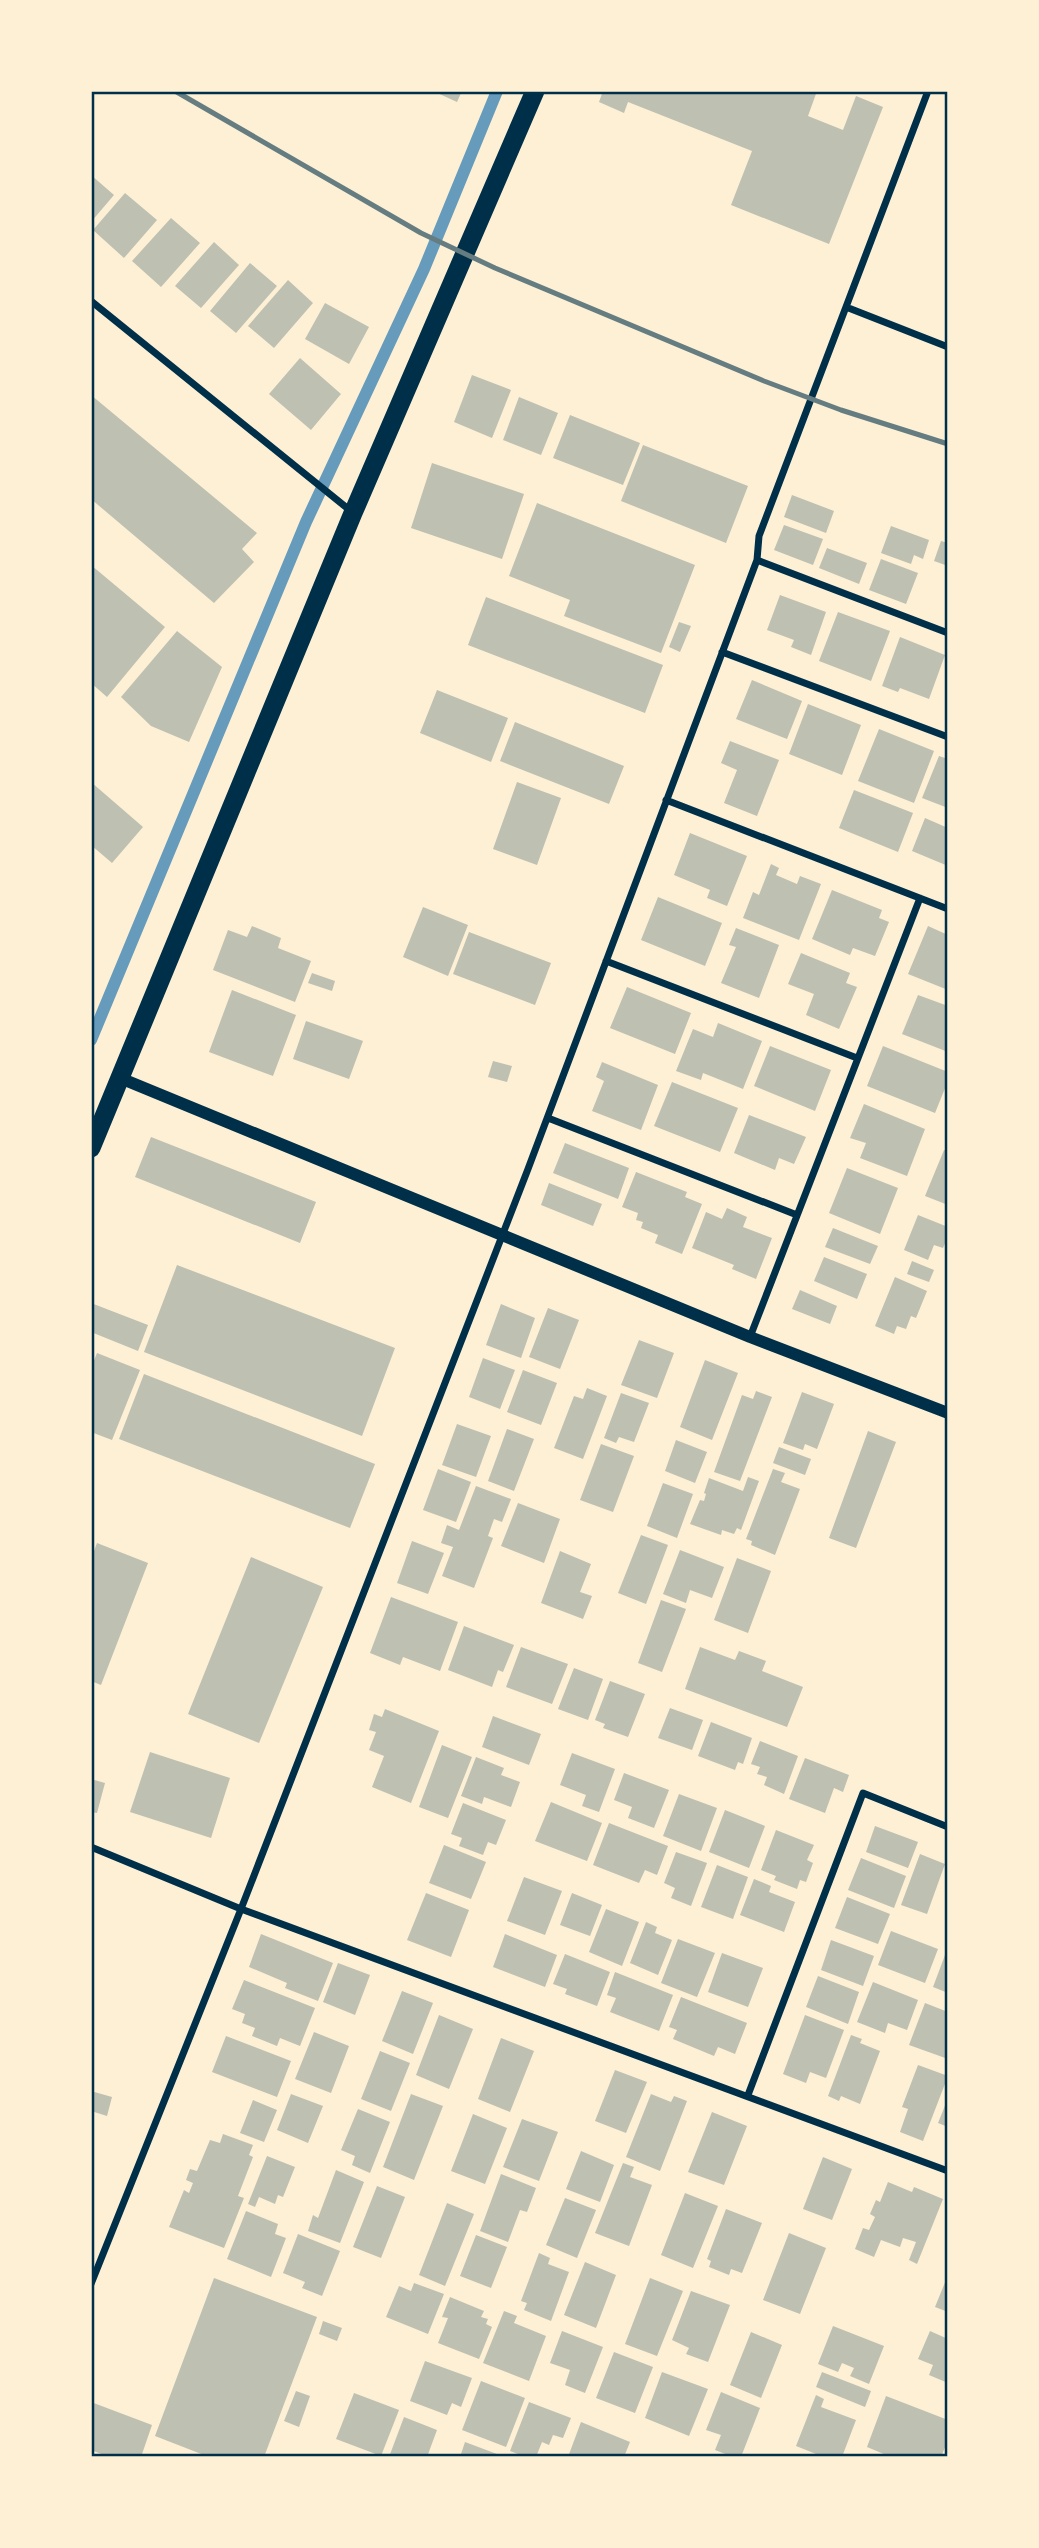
<svg xmlns="http://www.w3.org/2000/svg" width="1039" height="2548" viewBox="0 0 1039 2548" font-family="'PT Sans',sans-serif">
  <style>
    .lines { fill: none; stroke-linecap: round; stroke-linejoin: round }
    .stream { stroke: #669bbc; stroke-width: 12 }
    .building { fill: #bec0b2 }
    .minor { stroke: #003049; stroke-width: 7 }
    .tertiary { stroke: #003049; stroke-width: 12 }
    .trunk { stroke: #003049; stroke-width: 19 }
    .rail { stroke: #657d81; stroke-width: 5 }
    .neatline { fill: none; stroke: #003049; stroke-width: 2.5 }
  </style>
  <rect width="100%" height="100%" fill="#fdf0d5"/>
  <g class="lines">
    <path class="stream" d="M 91,1040 L 306,522 L 424,269 L 497,91"/>
  </g>
  <path class="building" d="M 433,91 L 462,91 L 457,102 Z
    M 603,91 L 817,91 L 808,116 L 843,130 L 856,96 L 883,107 L 829,244 L 731,205 L 752,151 L 628,102 L 624,113 L 599,102 Z
    M 91,175 L 114,195 L 91,222 Z
    M 125,193 L 157,220 L 124,258 L 93,230 Z
    M 171,218 L 200,243 L 161,287 L 132,261 Z
    M 214,242 L 239,265 L 201,308 L 175,286 Z
    M 250,263 L 277,286 L 236,333 L 210,311 Z
    M 288,280 L 313,303 L 274,348 L 248,326 Z
    M 325,303 L 369,327 L 349,364 L 305,339 Z
    M 300,358 L 341,394 L 311,430 L 269,394 Z
    M 472,375 L 511,390 L 492,438 L 454,422 Z
    M 91,395 L 257,533 L 242,549 L 254,562 L 214,603 L 91,499 Z
    M 519,397 L 558,413 L 541,455 L 503,440 Z
    M 570,415 L 640,443 L 623,485 L 553,458 Z
    M 643,445 L 748,486 L 726,543 L 621,501 Z
    M 432,463 L 524,494 L 502,559 L 411,528 Z
    M 792,495 L 834,511 L 826,533 L 784,517 Z
    M 537,503 L 695,565 L 661,653 L 564,616 L 570,600 L 509,576 Z
    M 784,525 L 823,539 L 813,565 L 774,550 Z
    M 891,526 L 929,540 L 923,559 L 914,555 L 911,564 L 881,553 Z
    M 941,541 L 948,543 L 948,566 L 934,561 Z
    M 827,548 L 867,563 L 859,584 L 819,568 Z
    M 881,559 L 918,573 L 906,604 L 869,590 Z
    M 91,565 L 165,627 L 107,697 L 91,683 Z
    M 780,595 L 826,612 L 811,655 L 791,647 L 794,640 L 767,630 Z
    M 486,597 L 663,665 L 645,713 L 468,645 Z
    M 838,612 L 890,631 L 871,681 L 819,661 Z
    M 679,622 L 691,626 L 680,652 L 669,647 Z
    M 177,631 L 222,667 L 189,742 L 151,726 L 121,697 Z
    M 900,637 L 945,655 L 929,699 L 900,688 L 898,692 L 882,686 Z
    M 752,680 L 802,701 L 787,739 L 736,719 Z
    M 437,690 L 508,718 L 491,762 L 420,733 Z
    M 808,704 L 861,725 L 842,775 L 789,754 Z
    M 515,722 L 624,766 L 609,804 L 500,761 Z
    M 879,729 L 934,751 L 914,803 L 858,781 Z
    M 730,741 L 779,760 L 757,816 L 724,803 L 737,770 L 721,763 Z
    M 939,756 L 948,759 L 948,808 L 922,798 Z
    M 91,782 L 143,827 L 112,863 L 91,845 Z
    M 517,782 L 561,798 L 537,865 L 493,849 Z
    M 854,790 L 913,813 L 898,852 L 839,828 Z
    M 925,818 L 948,828 L 948,866 L 912,851 Z
    M 690,833 L 747,856 L 727,906 L 707,898 L 710,890 L 674,875 Z
    M 771,864 L 779,868 L 776,875 L 797,884 L 800,876 L 821,884 L 799,940 L 743,918 L 753,892 L 759,895 Z
    M 832,890 L 882,910 L 879,918 L 889,922 L 875,956 L 853,948 L 850,955 L 812,939 Z
    M 658,897 L 722,923 L 705,966 L 641,940 Z
    M 423,907 L 468,925 L 448,976 L 403,957 Z
    M 252,926 L 281,938 L 278,948 L 311,961 L 295,1002 L 213,970 L 228,930 L 247,937 Z
    M 928,926 L 948,935 L 948,990 L 908,974 Z
    M 736,928 L 779,945 L 759,998 L 721,983 L 736,947 L 729,945 Z
    M 469,932 L 551,963 L 535,1005 L 453,974 Z
    M 801,953 L 850,973 L 846,983 L 857,987 L 839,1029 L 806,1015 L 814,994 L 788,984 Z
    M 312,973 L 335,981 L 332,991 L 308,983 Z
    M 627,987 L 691,1013 L 675,1054 L 610,1028 Z
    M 232,990 L 296,1015 L 273,1076 L 209,1052 Z
    M 918,995 L 948,1006 L 948,1052 L 902,1034 Z
    M 306,1021 L 363,1041 L 349,1079 L 293,1059 Z
    M 718,1023 L 762,1041 L 743,1089 L 703,1073 L 701,1080 L 676,1071 L 693,1029 L 713,1037 Z
    M 770,1046 L 831,1070 L 815,1111 L 754,1086 Z
    M 883,1046 L 948,1072 L 948,1081 L 935,1113 L 867,1086 Z
    M 493,1061 L 512,1066 L 507,1082 L 488,1077 Z
    M 602,1062 L 658,1085 L 641,1130 L 592,1111 L 604,1081 L 596,1077 Z
    M 672,1082 L 738,1108 L 720,1152 L 654,1126 Z
    M 864,1104 L 925,1129 L 907,1176 L 860,1158 L 866,1143 L 850,1138 Z
    M 749,1115 L 806,1137 L 794,1164 L 779,1158 L 775,1170 L 734,1153 Z
    M 151,1137 L 316,1202 L 300,1243 L 135,1177 Z
    M 565,1143 L 629,1168 L 618,1199 L 553,1173 Z
    M 944,1150 L 948,1151 L 948,1205 L 925,1196 Z
    M 847,1168 L 898,1188 L 880,1234 L 829,1213 Z
    M 636,1172 L 687,1192 L 685,1197 L 702,1204 L 682,1254 L 655,1243 L 658,1235 L 641,1228 L 643,1222 L 636,1220 L 638,1213 L 622,1207 Z
    M 549,1183 L 602,1204 L 593,1226 L 541,1205 Z
    M 727,1208 L 747,1217 L 743,1227 L 772,1238 L 756,1279 L 732,1269 L 734,1265 L 692,1248 L 706,1212 L 722,1219 Z
    M 918,1215 L 948,1227 L 948,1236 L 943,1248 L 934,1245 L 928,1260 L 904,1250 Z
    M 833,1228 L 878,1246 L 870,1264 L 825,1247 Z
    M 824,1257 L 867,1274 L 857,1299 L 814,1281 Z
    M 912,1261 L 934,1270 L 929,1282 L 907,1274 Z
    M 177,1265 L 395,1348 L 362,1436 L 144,1352 Z
    M 895,1277 L 927,1291 L 916,1318 L 911,1316 L 906,1329 L 897,1326 L 894,1334 L 875,1326 Z
    M 800,1290 L 837,1306 L 830,1324 L 792,1309 Z
    M 91,1303 L 148,1325 L 138,1351 L 91,1332 Z
    M 501,1304 L 535,1318 L 521,1358 L 486,1345 Z
    M 548,1308 L 579,1320 L 560,1369 L 529,1357 Z
    M 639,1340 L 674,1353 L 657,1398 L 621,1385 Z
    M 97,1353 L 140,1370 L 112,1440 L 91,1432 L 91,1368 Z
    M 483,1358 L 515,1370 L 500,1409 L 469,1397 Z
    M 705,1360 L 738,1373 L 712,1440 L 680,1427 Z
    M 523,1370 L 557,1383 L 541,1425 L 507,1412 Z
    M 144,1374 L 375,1464 L 350,1528 L 119,1439 Z
    M 587,1388 L 607,1396 L 583,1459 L 554,1448 L 574,1396 L 583,1399 Z
    M 756,1391 L 772,1397 L 740,1481 L 714,1472 L 742,1395 L 753,1399 Z
    M 802,1392 L 834,1404 L 817,1449 L 805,1444 L 803,1450 L 783,1443 Z
    M 621,1393 L 649,1403 L 634,1442 L 619,1437 L 616,1443 L 604,1438 Z
    M 457,1424 L 491,1436 L 476,1477 L 442,1465 Z
    M 507,1429 L 534,1439 L 514,1491 L 488,1481 Z
    M 868,1431 L 896,1442 L 856,1548 L 829,1538 Z
    M 676,1440 L 707,1452 L 695,1483 L 665,1471 Z
    M 601,1444 L 634,1456 L 613,1512 L 580,1500 Z
    M 779,1447 L 811,1459 L 805,1475 L 773,1463 Z
    M 438,1469 L 471,1482 L 456,1522 L 423,1510 Z
    M 773,1469 L 785,1473 L 781,1482 L 800,1489 L 775,1555 L 751,1545 L 752,1541 L 746,1539 Z
    M 748,1477 L 759,1481 L 741,1530 L 737,1528 L 734,1534 L 722,1530 L 721,1535 L 690,1524 L 700,1500 L 704,1501 L 706,1494 L 704,1493 L 709,1478 L 743,1491 Z
    M 663,1483 L 693,1494 L 677,1538 L 647,1526 Z
    M 476,1486 L 511,1499 L 502,1522 L 494,1519 L 488,1536 L 493,1538 L 474,1588 L 442,1576 L 453,1547 L 441,1543 L 447,1525 L 459,1530 Z
    M 518,1503 L 560,1519 L 544,1563 L 501,1546 Z
    M 641,1535 L 668,1545 L 646,1604 L 618,1593 Z
    M 412,1541 L 444,1553 L 428,1594 L 397,1583 Z
    M 97,1543 L 148,1563 L 101,1685 L 91,1681 L 91,1559 Z
    M 680,1550 L 724,1567 L 712,1598 L 690,1590 L 686,1603 L 663,1594 Z
    M 560,1551 L 591,1564 L 580,1592 L 592,1596 L 583,1619 L 541,1603 Z
    M 251,1557 L 323,1587 L 259,1743 L 188,1714 Z
    M 737,1558 L 771,1571 L 748,1633 L 714,1620 Z
    M 391,1597 L 458,1622 L 440,1671 L 403,1657 L 400,1665 L 370,1653 Z
    M 661,1600 L 686,1609 L 662,1672 L 638,1663 Z
    M 464,1626 L 514,1645 L 503,1672 L 498,1670 L 492,1687 L 448,1670 Z
    M 521,1647 L 568,1664 L 552,1704 L 506,1687 Z
    M 700,1647 L 735,1660 L 739,1651 L 766,1661 L 762,1671 L 803,1687 L 787,1727 L 685,1689 Z
    M 574,1668 L 603,1679 L 588,1720 L 558,1709 Z
    M 610,1681 L 645,1694 L 628,1737 L 603,1728 L 605,1724 L 595,1720 Z
    M 670,1708 L 703,1720 L 692,1750 L 658,1738 Z
    M 385,1709 L 439,1731 L 411,1803 L 372,1787 L 384,1756 L 369,1750 L 376,1732 L 369,1730 L 374,1714 L 382,1717 Z
    M 493,1716 L 541,1734 L 529,1765 L 482,1747 Z
    M 711,1722 L 752,1738 L 743,1764 L 738,1762 L 735,1770 L 698,1756 Z
    M 760,1741 L 798,1756 L 784,1794 L 764,1785 L 767,1777 L 757,1774 L 760,1767 L 751,1764 Z
    M 442,1745 L 472,1757 L 448,1818 L 419,1807 Z
    M 150,1752 L 230,1778 L 211,1838 L 130,1812 Z
    M 572,1753 L 615,1769 L 599,1812 L 582,1806 L 586,1795 L 560,1785 Z
    M 476,1757 L 504,1768 L 501,1775 L 520,1782 L 511,1807 L 484,1797 L 482,1804 L 461,1796 Z
    M 805,1758 L 849,1775 L 843,1792 L 834,1788 L 825,1813 L 789,1799 Z
    M 624,1773 L 669,1790 L 654,1828 L 628,1818 L 632,1807 L 614,1800 Z
    M 91,1779 L 105,1783 L 97,1813 L 91,1812 Z
    M 679,1794 L 717,1808 L 701,1851 L 663,1836 Z
    M 551,1802 L 602,1823 L 587,1861 L 535,1841 Z
    M 463,1803 L 506,1820 L 496,1845 L 488,1842 L 483,1855 L 459,1846 L 462,1838 L 451,1834 Z
    M 725,1810 L 765,1826 L 749,1868 L 709,1852 Z
    M 609,1823 L 668,1846 L 657,1875 L 645,1870 L 639,1883 L 593,1865 Z
    M 875,1826 L 918,1842 L 908,1868 L 866,1852 Z
    M 776,1830 L 814,1845 L 807,1860 L 813,1863 L 806,1882 L 800,1880 L 797,1889 L 774,1880 L 776,1876 L 761,1870 Z
    M 444,1845 L 486,1862 L 471,1899 L 429,1883 Z
    M 676,1852 L 707,1863 L 691,1906 L 671,1898 L 675,1888 L 664,1883 Z
    M 920,1854 L 945,1864 L 927,1914 L 901,1905 Z
    M 861,1858 L 906,1876 L 894,1908 L 848,1890 Z
    M 717,1865 L 748,1877 L 733,1919 L 701,1907 Z
    M 524,1877 L 562,1891 L 545,1935 L 507,1921 Z
    M 754,1879 L 771,1886 L 769,1892 L 795,1902 L 784,1932 L 740,1915 Z
    M 426,1893 L 469,1910 L 451,1957 L 407,1940 Z
    M 572,1893 L 602,1905 L 590,1936 L 560,1925 Z
    M 847,1897 L 890,1914 L 878,1944 L 835,1928 Z
    M 606,1909 L 639,1922 L 622,1966 L 589,1952 Z
    M 646,1922 L 657,1927 L 655,1933 L 672,1940 L 658,1975 L 630,1963 Z
    M 891,1931 L 938,1949 L 925,1983 L 878,1965 Z
    M 261,1934 L 333,1963 L 318,2001 L 285,1988 L 287,1983 L 249,1967 Z
    M 505,1934 L 557,1955 L 545,1987 L 493,1967 Z
    M 678,1939 L 715,1953 L 697,1997 L 661,1983 Z
    M 831,1940 L 874,1956 L 863,1986 L 821,1970 Z
    M 722,1953 L 763,1968 L 748,2007 L 708,1992 Z
    M 565,1954 L 610,1972 L 597,2006 L 565,1994 L 567,1989 L 553,1984 Z
    M 945,1955 L 948,1956 L 948,1993 L 933,1987 Z
    M 338,1963 L 370,1975 L 355,2015 L 323,2002 Z
    M 615,1972 L 673,1995 L 659,2031 L 610,2012 L 616,1998 L 607,1995 Z
    M 818,1976 L 859,1992 L 848,2024 L 806,2007 Z
    M 244,1980 L 315,2008 L 300,2046 L 280,2038 L 277,2046 L 252,2036 L 255,2028 L 242,2023 L 245,2014 L 232,2009 Z
    M 873,1982 L 918,2000 L 907,2030 L 888,2023 L 885,2033 L 857,2022 Z
    M 402,1991 L 433,2003 L 413,2054 L 382,2041 Z
    M 681,1997 L 747,2023 L 735,2054 L 718,2047 L 714,2056 L 673,2039 L 677,2030 L 669,2027 Z
    M 925,2003 L 948,2012 L 948,2059 L 909,2045 Z
    M 439,2015 L 473,2029 L 449,2089 L 416,2075 Z
    M 805,2015 L 844,2030 L 826,2078 L 810,2072 L 806,2083 L 783,2074 Z
    M 314,2032 L 349,2046 L 331,2093 L 295,2079 Z
    M 851,2035 L 862,2039 L 860,2043 L 880,2051 L 860,2104 L 841,2096 L 839,2101 L 828,2096 Z
    M 226,2036 L 291,2061 L 277,2097 L 212,2072 Z
    M 501,2038 L 534,2051 L 510,2112 L 478,2099 Z
    M 380,2051 L 410,2063 L 391,2111 L 361,2099 Z
    M 918,2065 L 948,2076 L 923,2141 L 900,2132 L 908,2109 L 902,2107 Z
    M 615,2070 L 647,2082 L 626,2133 L 595,2121 Z
    M 91,2091 L 112,2097 L 107,2116 L 91,2111 Z
    M 291,2094 L 323,2106 L 308,2143 L 277,2130 Z
    M 411,2094 L 443,2106 L 414,2180 L 383,2167 Z
    M 651,2094 L 671,2102 L 674,2096 L 687,2101 L 660,2171 L 626,2157 Z
    M 948,2098 L 948,2127 L 938,2123 Z
    M 253,2100 L 277,2110 L 264,2142 L 240,2133 Z
    M 358,2109 L 390,2122 L 370,2173 L 352,2165 L 355,2156 L 341,2150 Z
    M 712,2112 L 747,2126 L 724,2185 L 688,2172 Z
    M 473,2114 L 507,2128 L 485,2184 L 451,2171 Z
    M 522,2119 L 558,2132 L 539,2181 L 503,2167 Z
    M 223,2134 L 253,2145 L 249,2155 L 253,2157 L 238,2196 L 244,2198 L 224,2248 L 169,2227 L 184,2190 L 189,2193 L 193,2183 L 186,2180 L 190,2169 L 197,2171 L 210,2140 L 220,2143 Z
    M 581,2151 L 614,2165 L 600,2202 L 566,2189 Z
    M 267,2156 L 295,2167 L 283,2197 L 278,2195 L 275,2204 L 259,2197 L 255,2207 L 248,2204 Z
    M 823,2157 L 852,2169 L 832,2220 L 803,2209 Z
    M 623,2163 L 634,2167 L 630,2177 L 652,2185 L 629,2246 L 595,2233 Z
    M 336,2170 L 364,2182 L 340,2243 L 308,2231 L 313,2215 L 318,2218 Z
    M 501,2174 L 536,2188 L 527,2212 L 520,2210 L 508,2242 L 480,2231 Z
    M 888,2182 L 912,2192 L 914,2187 L 943,2199 L 917,2264 L 909,2260 L 916,2242 L 903,2238 L 900,2247 L 881,2240 L 874,2257 L 855,2249 L 863,2228 L 869,2230 L 875,2217 L 870,2214 L 876,2200 L 880,2202 Z
    M 377,2186 L 405,2197 L 381,2258 L 353,2247 Z
    M 685,2193 L 718,2206 L 693,2268 L 661,2255 Z
    M 565,2198 L 596,2210 L 577,2258 L 546,2245 Z
    M 447,2203 L 474,2214 L 445,2286 L 419,2275 Z
    M 726,2209 L 762,2223 L 742,2273 L 731,2269 L 729,2275 L 709,2267 L 711,2261 L 707,2259 Z
    M 246,2211 L 278,2224 L 275,2234 L 286,2238 L 271,2277 L 227,2259 Z
    M 789,2233 L 826,2248 L 800,2314 L 763,2300 Z
    M 298,2234 L 340,2251 L 322,2296 L 302,2288 L 305,2282 L 283,2273 Z
    M 476,2235 L 507,2247 L 491,2288 L 460,2276 Z
    M 539,2253 L 550,2258 L 548,2264 L 569,2272 L 551,2321 L 524,2310 L 527,2303 L 521,2301 Z
    M 585,2262 L 616,2275 L 596,2328 L 564,2315 Z
    M 948,2275 L 948,2312 L 935,2307 Z
    M 214,2278 L 317,2317 L 264,2457 L 209,2457 L 155,2436 Z
    M 650,2278 L 683,2291 L 657,2356 L 625,2344 Z
    M 414,2283 L 444,2294 L 428,2334 L 386,2317 L 399,2286 L 411,2291 Z
    M 691,2291 L 730,2305 L 708,2362 L 686,2354 L 689,2348 L 672,2340 Z
    M 450,2297 L 484,2311 L 481,2317 L 488,2319 L 486,2324 L 492,2327 L 479,2359 L 438,2343 L 448,2318 L 442,2317 Z
    M 504,2311 L 517,2316 L 514,2323 L 546,2336 L 529,2381 L 483,2363 Z
    M 323,2321 L 342,2328 L 337,2341 L 319,2334 Z
    M 833,2326 L 884,2346 L 869,2384 L 850,2376 L 854,2368 L 842,2363 L 838,2372 L 818,2364 Z
    M 562,2331 L 603,2347 L 585,2393 L 565,2385 L 570,2370 L 550,2363 Z
    M 930,2331 L 948,2339 L 948,2383 L 929,2375 L 933,2365 L 918,2359 Z
    M 751,2332 L 782,2345 L 761,2398 L 730,2385 Z
    M 614,2352 L 653,2367 L 635,2413 L 596,2398 Z
    M 425,2361 L 472,2378 L 461,2407 L 452,2403 L 447,2415 L 410,2401 Z
    M 662,2372 L 708,2389 L 689,2436 L 645,2418 Z
    M 822,2372 L 871,2391 L 865,2407 L 816,2387 Z
    M 481,2381 L 525,2398 L 506,2447 L 462,2430 Z
    M 296,2391 L 310,2396 L 299,2427 L 284,2421 Z
    M 721,2392 L 760,2408 L 741,2457 L 733,2457 L 715,2450 L 721,2435 L 706,2430 Z
    M 354,2393 L 399,2410 L 381,2456 L 336,2439 Z
    M 816,2395 L 824,2399 L 821,2407 L 856,2420 L 842,2457 L 815,2457 L 816,2454 L 796,2446 Z
    M 886,2396 L 948,2420 L 948,2440 L 941,2457 L 891,2457 L 867,2447 Z
    M 91,2402 L 152,2425 L 141,2457 L 109,2457 L 91,2450 Z
    M 529,2402 L 571,2418 L 563,2438 L 553,2435 L 549,2445 L 542,2442 L 536,2457 L 526,2457 L 510,2451 Z
    M 404,2417 L 437,2430 L 427,2457 L 389,2457 Z
    M 581,2422 L 630,2442 L 624,2457 L 568,2457 Z
    M 465,2442 L 505,2457 L 460,2457 Z"/>
  <g class="lines">
    <path class="minor" d="M 91,301 L 352,512
      M 846,307 L 948,347
      M 757,560 L 948,633
      M 722,652 L 948,737
      M 666,800 L 948,909
      M 606,961 L 857,1058
      M 548,1118 L 797,1215
      M 750,1337 L 920,898
      M 91,1847 L 241,1909 L 948,2171
      M 748,2095 L 863,1793 L 948,1827
      M 91,2284 L 241,1909 L 528,1169 L 757,560 L 759,536 L 928,91"/>
    <path class="tertiary" d="M 120,1078 L 750,1337 L 948,1413"/>
    <path class="trunk" d="M 91,1148 L 353,513 L 535,91"/>
    <path class="rail" d="M 175,91 L 421,233 L 495,268 L 764,381 L 841,410 L 948,444"/>
  </g>
  <rect width="1039" height="2548" fill="none" stroke="#fdf0d5" stroke-width="186"/>
  <rect x="93" y="93" width="853" height="2362" class="neatline"/>
</svg>
